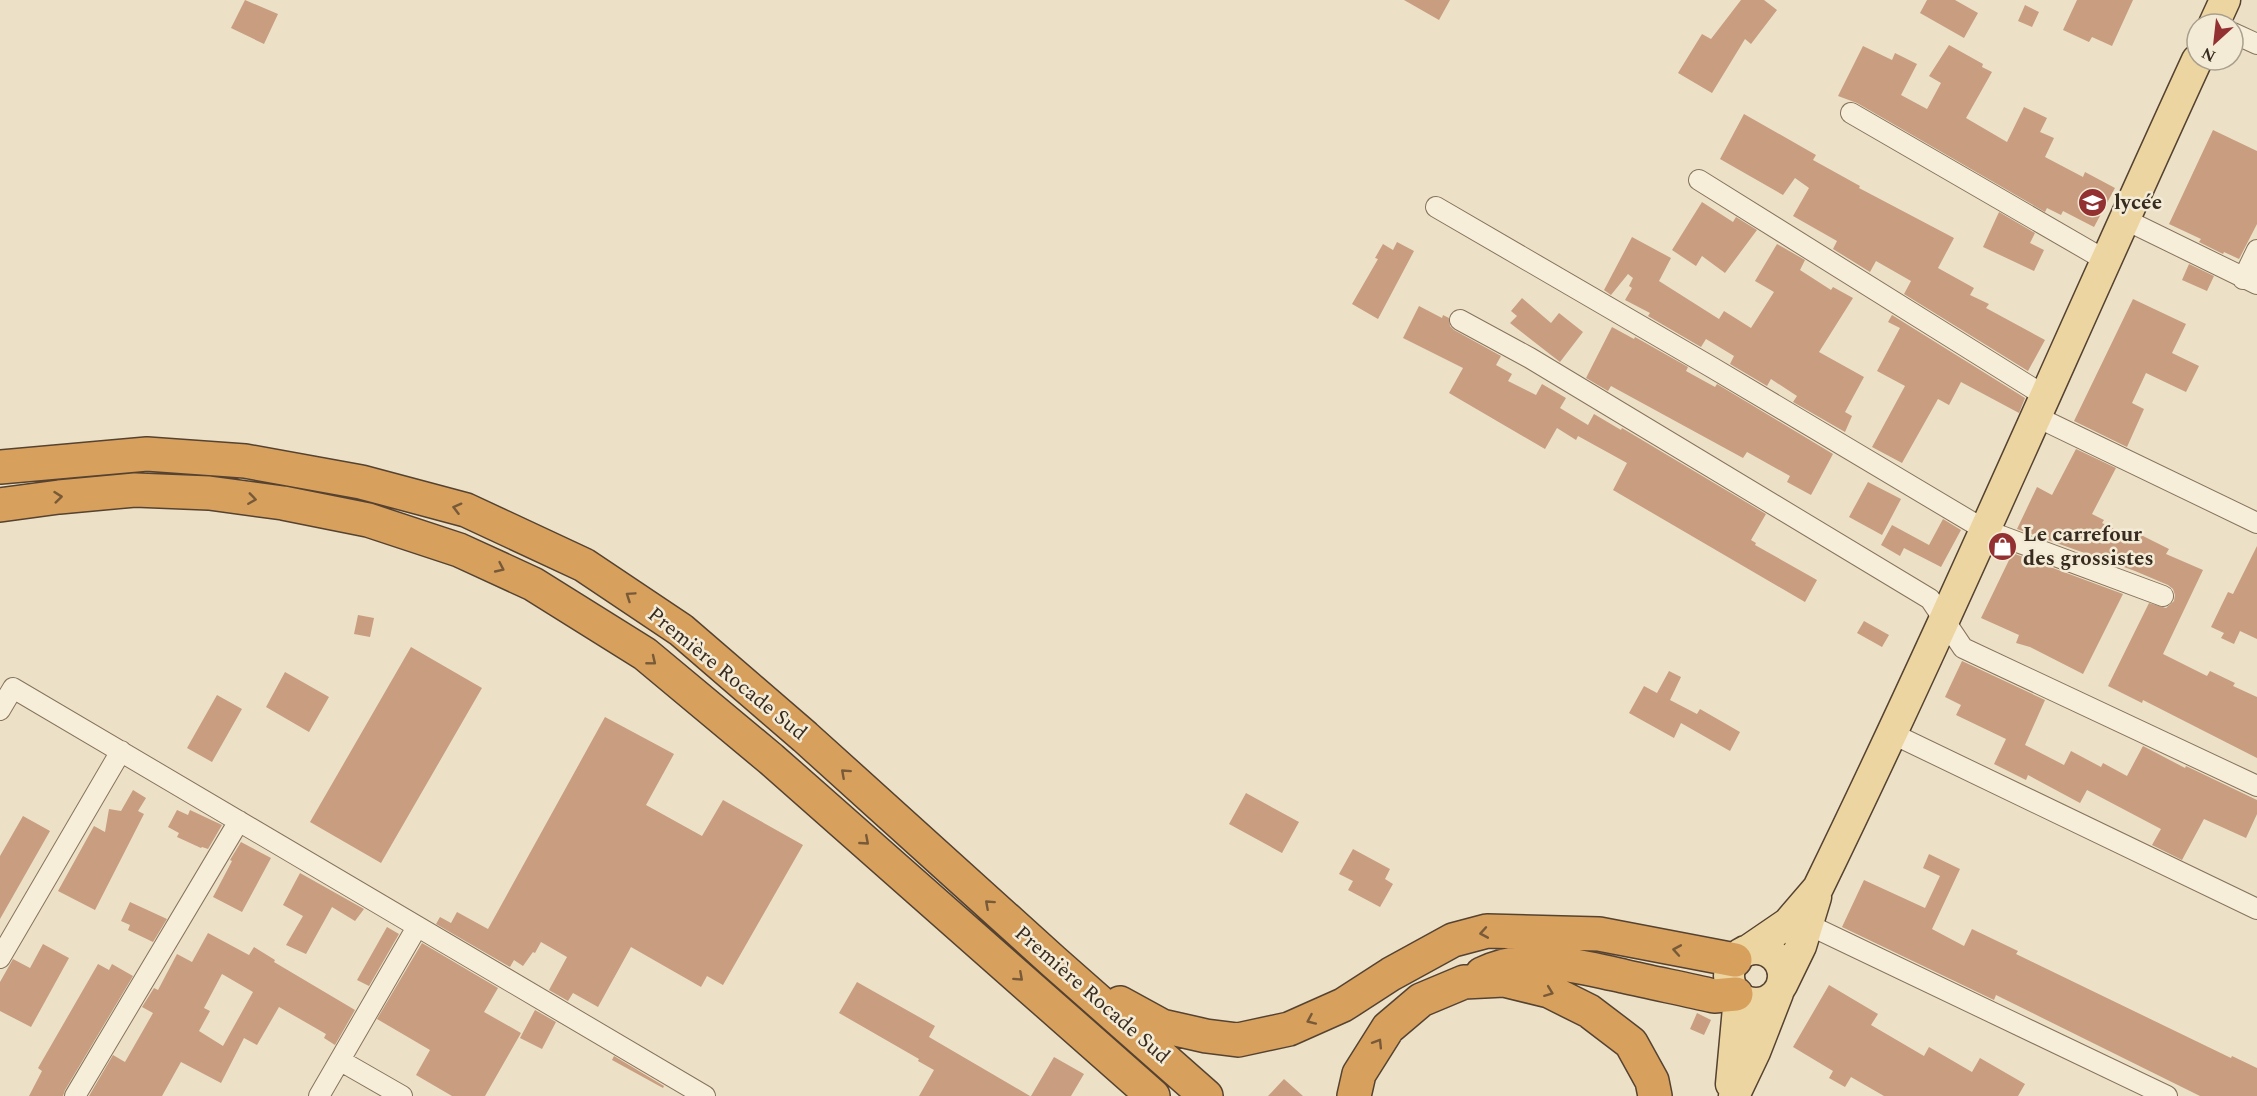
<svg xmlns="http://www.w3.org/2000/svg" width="2257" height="1096" viewBox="0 0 2257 1096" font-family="Spectral,serif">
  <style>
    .building { fill: #c99d7f; fill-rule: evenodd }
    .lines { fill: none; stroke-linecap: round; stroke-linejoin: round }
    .street-casing { stroke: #87735d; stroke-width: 22 }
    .primary-casing { stroke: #554231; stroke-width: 33 }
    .highway-casing { stroke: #554231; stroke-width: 36 }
    .street { stroke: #f7eeda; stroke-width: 20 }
    .primary { stroke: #edd5a1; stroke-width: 30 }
    .highway { stroke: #d7a05d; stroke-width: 33 }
    .oneway { stroke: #785a38 }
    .labels { text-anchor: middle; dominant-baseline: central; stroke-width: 5; stroke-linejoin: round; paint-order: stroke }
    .poi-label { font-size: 21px; font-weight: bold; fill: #382c20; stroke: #f4ebd6; text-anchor: start }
    .street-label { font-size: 21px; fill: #382c20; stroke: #f4ebd6 }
  </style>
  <rect width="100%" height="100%" fill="#ece1c7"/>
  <path class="building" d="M 245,0 L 278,14 L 264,44 L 231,28 Z
    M 1404,0 L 1450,0 L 1439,20 Z
    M 1741,0 L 1764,0 L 1777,10 L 1751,44 L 1745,39 L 1712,93 L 1678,73 L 1702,34 L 1711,39 Z
    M 1927,0 L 1955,0 L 1978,13 L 1964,38 L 1920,13 Z
    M 2077,0 L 2133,0 L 2112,46 L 2092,37 L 2089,42 L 2063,30 Z
    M 2025,5 L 2039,12 L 2032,27 L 2018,21 Z
    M 1949,45 L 1983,64 L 1982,67 L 1992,72 L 1966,118 L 2007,142 L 2024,107 L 2047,118 L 2040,132 L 2054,138 L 2045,157 L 2083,177 L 2085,172 L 2115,188 L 2094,227 L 2063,211 L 2061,215 L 2047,208 L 2045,212 L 1857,103 L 1838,96 L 1863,46 L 1892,60 L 1895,53 L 1917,64 L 1901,95 L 1927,109 L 1941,83 L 1929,76 Z
    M 1744,114 L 1816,155 L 1813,160 L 1860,186 L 1859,188 L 1954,238 L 1938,268 L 1974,288 L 1970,295 L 1989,304 L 1986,308 L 2045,340 L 2028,371 L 1904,294 L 1911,281 L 1876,261 L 1870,272 L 1833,249 L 1837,241 L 1793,216 L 1809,188 L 1795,178 L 1783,195 L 1720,159 Z
    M 2213,130 L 2257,151 L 2257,224 L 2239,259 L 2224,252 L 2223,254 L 2199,242 L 2201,239 L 2169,224 Z
    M 1702,202 L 1733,222 L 1736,217 L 1757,230 L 1725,273 L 1702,256 L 1696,266 L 1672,250 Z
    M 1999,212 L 2035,233 L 2030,243 L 2044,250 L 2034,271 L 1983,247 Z
    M 1632,237 L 1671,258 L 1659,281 L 1719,319 L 1724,311 L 1751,328 L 1774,292 L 1755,281 L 1777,244 L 1805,260 L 1800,270 L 1831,290 L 1833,287 L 1853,298 L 1819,352 L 1864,377 L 1845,412 L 1852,416 L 1845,432 L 1793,402 L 1797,396 L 1771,379 L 1767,386 L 1730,364 L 1734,356 L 1706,339 L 1701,347 L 1648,316 L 1650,313 L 1625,300 L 1632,288 L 1629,286 L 1633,278 L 1628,274 L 1611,295 L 1604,290 Z
    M 1397,242 L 1414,251 L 1378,319 L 1352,304 L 1378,259 L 1375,258 L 1383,244 L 1393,250 Z
    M 2189,264 L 2214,276 L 2207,291 L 2182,280 Z
    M 1522,298 L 1551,323 L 1559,313 L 1583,332 L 1560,362 L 1510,323 L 1517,316 L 1511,311 Z
    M 2133,299 L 2186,324 L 2172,353 L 2199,366 L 2186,392 L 2146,373 L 2132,403 L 2144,409 L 2127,447 L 2074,421 Z
    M 1419,306 L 1442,318 L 1443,315 L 1449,318 L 1450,326 L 1454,330 L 1501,356 L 1496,365 L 1512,374 L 1508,381 L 1536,395 L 1542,384 L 1566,398 L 1560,408 L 1588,425 L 1594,414 L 1621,430 L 1622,428 L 1766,514 L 1751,540 L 1756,543 L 1755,545 L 1817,580 L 1805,602 L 1613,490 L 1627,463 L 1578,436 L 1576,440 L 1557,428 L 1545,449 L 1449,393 L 1463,368 L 1403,338 Z
    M 1892,315 L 2025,398 L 2019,413 L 1961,382 L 1949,405 L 1938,399 L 1902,463 L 1872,447 L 1905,386 L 1877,371 L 1900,328 L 1888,322 Z
    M 1612,327 L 1634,339 L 1635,337 L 1688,367 L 1686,371 L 1715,387 L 1717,384 L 1833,454 L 1811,495 L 1787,482 L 1790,476 L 1747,452 L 1743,458 L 1611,386 L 1608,391 L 1586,378 Z
    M 2076,449 L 2116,468 L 2092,514 L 2104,520 L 2102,523 L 2130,537 L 2133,531 L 2169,549 L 2166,554 L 2203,570 L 2163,654 L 2207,676 L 2210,671 L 2235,683 L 2233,686 L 2257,697 L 2257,758 L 2143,700 L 2142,703 L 2108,686 L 2149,603 L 2166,608 L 2174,601 L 2175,595 L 2173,589 L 2168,585 L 2135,571 L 2017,529 L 2037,487 L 2052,495 Z
    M 1868,482 L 1901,499 L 1882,535 L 1849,517 Z
    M 1943,519 L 1961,530 L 1941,567 L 1904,548 L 1900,556 L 1881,545 L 1892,525 L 1929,545 Z
    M 2257,546 L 2257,639 L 2240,631 L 2234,644 L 2221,638 L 2224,633 L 2211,627 L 2228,592 L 2233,594 Z
    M 2007,551 L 2123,594 L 2083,674 L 2030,647 L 2016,643 L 2019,635 L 1981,618 L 2009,560 L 2004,559 Z
    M 358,615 L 374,618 L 370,637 L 354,634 Z
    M 1864,621 L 1889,635 L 1882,647 L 1857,633 Z
    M 411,647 L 482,688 L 381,863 L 310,822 Z
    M 1962,661 L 2045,700 L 2025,745 L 2064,765 L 2071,751 L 2101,767 L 2103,763 L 2127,776 L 2143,746 L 2185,768 L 2186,766 L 2257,800 L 2257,814 L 2246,838 L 2204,819 L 2182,860 L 2152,845 L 2161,829 L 2087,790 L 2080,803 L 2028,775 L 2026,780 L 1994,764 L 2006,739 L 1956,715 L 1961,705 L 1945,697 Z
    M 1669,671 L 1681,677 L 1670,700 L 1697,714 L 1700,709 L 1740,732 L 1730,751 L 1681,723 L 1674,738 L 1629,713 L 1644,686 L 1657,693 Z
    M 285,672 L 329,697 L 309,732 L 266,707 Z
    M 217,695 L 242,709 L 212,762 L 187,748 Z
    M 605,717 L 674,754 L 646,805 L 702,836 L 723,800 L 803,845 L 723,985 L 707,976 L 701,987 L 631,947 L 598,1007 L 573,993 L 568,1001 L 549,990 L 567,957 L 541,942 L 535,953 L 533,952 L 523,966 L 514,960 L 510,967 L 436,924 L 440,917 L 451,923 L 457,912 L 488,929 Z
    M 133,790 L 146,798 L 138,811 L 144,814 L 95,910 L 58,891 L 94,826 L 105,832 L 109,809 L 121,811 Z
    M 1246,793 L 1299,822 L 1282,853 L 1229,824 Z
    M 177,810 L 188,815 L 190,810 L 222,825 L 208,849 L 202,847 L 201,848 L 177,837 L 179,833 L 168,827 Z
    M 23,816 L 50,831 L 0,919 L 0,856 Z
    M 241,842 L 271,858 L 242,912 L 213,897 L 232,861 L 230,860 Z
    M 1353,849 L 1390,869 L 1385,879 L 1393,884 L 1380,907 L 1348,890 L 1353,881 L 1339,874 Z
    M 1929,854 L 1960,869 L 1932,929 L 1964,946 L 1972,929 L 2018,951 L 2016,954 L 2231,1058 L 2232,1056 L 2257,1068 L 2257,1096 L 2200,1096 L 1996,995 L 1994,1000 L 1842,927 L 1864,880 L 1925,908 L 1940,876 L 1923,868 Z
    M 300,873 L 364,909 L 355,921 L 332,907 L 306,954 L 286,945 L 303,916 L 283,905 Z
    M 130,902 L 167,919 L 153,942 L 128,930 L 130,925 L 121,921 Z
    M 387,927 L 399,934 L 369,986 L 357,980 Z
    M 208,933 L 249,955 L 254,947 L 275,960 L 274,962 L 355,1010 L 335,1045 L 324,1038 L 326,1034 L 279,1007 L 257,1045 L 244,1038 L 221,1083 L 181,1062 L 162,1096 L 89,1096 L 113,1055 L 125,1062 L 153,1013 L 142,1007 L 154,988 L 158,990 L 177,954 L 192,962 ZM 222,974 L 253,992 L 223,1046 L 199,1031 L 210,1011 L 204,1008 Z
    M 422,943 L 498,988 L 484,1012 L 521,1033 L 485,1096 L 452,1096 L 416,1075 L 430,1050 L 377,1019 Z
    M 43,944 L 69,958 L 31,1027 L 0,1011 L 0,982 L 13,959 L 30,968 Z
    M 98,964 L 109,970 L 112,964 L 133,976 L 65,1090 L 63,1096 L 29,1096 L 42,1071 L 38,1068 Z
    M 857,982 L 935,1026 L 929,1037 L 1030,1096 L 919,1096 L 934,1070 L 918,1061 L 919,1059 L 839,1013 Z
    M 1829,985 L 1878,1014 L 1871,1025 L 1924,1056 L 1929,1047 L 1972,1072 L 1980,1058 L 2025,1084 L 2018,1096 L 1884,1096 L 1851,1077 L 1845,1087 L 1829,1078 L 1833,1071 L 1793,1047 Z
    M 535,1010 L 556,1022 L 542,1049 L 520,1038 Z
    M 1697,1013 L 1711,1020 L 1704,1035 L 1690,1029 Z
    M 614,1056 L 664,1086 L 663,1088 L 612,1060 Z
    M 1054,1057 L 1084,1074 L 1071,1096 L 1031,1096 Z
    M 1284,1079 L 1303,1096 L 1268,1096 Z"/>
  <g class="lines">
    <defs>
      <path id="street" d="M 2233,33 L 2257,44
        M 1851,113 L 2105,260
        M 1699,180 L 2045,396
        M 1436,207 L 1713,368 L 1985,530 L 2163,596
        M 2124,219 L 2257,284
        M 2243,279 L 2257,250
        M 1460,320 L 1530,358 L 1930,599 L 1963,648 L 2257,786
        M 2035,416 L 2257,523
        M 0,710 L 13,688 L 705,1096
        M 1893,734 L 2257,909
        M 1809,925 L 2167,1096
        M 0,958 L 121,751
        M 341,1061 L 402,1096
        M 75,1096 L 239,821
        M 319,1096 L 417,927"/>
      <path id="primary" d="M 2214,24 L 2225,0
        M 1750,949 L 1788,923 L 1818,888 C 1951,615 2070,336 2197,60
        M1729 976a27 27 0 1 1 54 0a27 27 0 1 1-54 0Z
        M 1782,985 L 1801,946 L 1816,897
        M 1731,1084 L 1739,997
        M 1734,1096 L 1755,1052 L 1778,993"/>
      <path id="highway" d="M 0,467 L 147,454 L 245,461 L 361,482 L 466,510 L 584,565 L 681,630 L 805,737 L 1053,961 L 1206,1096
        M 0,505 L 59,497 L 135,490 L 209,493 L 283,503 L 368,520 L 459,550 L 533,584 L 645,654 L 771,759 L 1153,1096
        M 1482,974 C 1531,951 1574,966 1623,976 C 1653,983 1684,989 1714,996 L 1736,994
        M 1120,1003 L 1162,1026 L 1206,1036 L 1238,1040 L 1289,1029 L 1343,1005 L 1391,974 L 1453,940 L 1487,931 L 1599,934 L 1735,960
        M 1354,1096 L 1359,1074 L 1388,1028 L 1421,1000 L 1464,982 L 1504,980 L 1549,991 L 1589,1011 L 1631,1043 L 1652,1081 L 1655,1096"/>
    </defs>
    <use href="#street" class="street-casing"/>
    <use href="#primary" class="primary-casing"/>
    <use href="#highway" class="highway-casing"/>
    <use href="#street" class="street"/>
    <use href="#primary" class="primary"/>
    <use href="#highway" class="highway"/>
  </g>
  <defs><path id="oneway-chevron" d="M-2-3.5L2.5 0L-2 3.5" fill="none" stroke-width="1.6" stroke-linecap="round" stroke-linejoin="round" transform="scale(1.5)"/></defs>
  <g class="oneway">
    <use href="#oneway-chevron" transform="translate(58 497) rotate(-6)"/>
    <use href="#oneway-chevron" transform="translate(252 499) rotate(8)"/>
    <use href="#oneway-chevron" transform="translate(457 508) rotate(-165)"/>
    <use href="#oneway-chevron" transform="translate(500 568) rotate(25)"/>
    <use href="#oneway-chevron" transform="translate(630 596) rotate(-146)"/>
    <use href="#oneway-chevron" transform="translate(652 661) rotate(39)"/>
    <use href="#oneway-chevron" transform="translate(845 773) rotate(-138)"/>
    <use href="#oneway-chevron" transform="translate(865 841) rotate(41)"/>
    <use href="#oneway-chevron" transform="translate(989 904) rotate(-138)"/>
    <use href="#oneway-chevron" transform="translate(1484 933) rotate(170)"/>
    <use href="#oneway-chevron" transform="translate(1677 950) rotate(-170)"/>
    <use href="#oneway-chevron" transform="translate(1019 977) rotate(42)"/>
    <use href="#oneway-chevron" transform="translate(1549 992) rotate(21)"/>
    <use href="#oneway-chevron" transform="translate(1311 1020) rotate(156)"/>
    <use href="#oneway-chevron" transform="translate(1378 1043) rotate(-58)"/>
  </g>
  <defs>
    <symbol id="school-disc" viewBox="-11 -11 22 22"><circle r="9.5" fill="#933032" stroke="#f4ebd6"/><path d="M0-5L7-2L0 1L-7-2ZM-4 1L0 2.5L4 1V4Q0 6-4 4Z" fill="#fff"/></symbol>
    <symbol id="shop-disc" viewBox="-11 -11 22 22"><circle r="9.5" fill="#933032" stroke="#f4ebd6"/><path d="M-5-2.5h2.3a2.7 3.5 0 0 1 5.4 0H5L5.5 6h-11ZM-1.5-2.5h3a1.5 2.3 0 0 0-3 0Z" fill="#fff"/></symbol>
  </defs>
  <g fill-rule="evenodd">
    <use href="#school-disc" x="2076" y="186" width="33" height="33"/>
    <use href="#shop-disc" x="1986" y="530" width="33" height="33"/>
  </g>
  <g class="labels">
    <g class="poi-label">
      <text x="2114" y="203">lycée</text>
      <text x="2023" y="535">Le carrefour<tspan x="2023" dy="24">des grossistes</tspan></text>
    </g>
    <g class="street-label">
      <text transform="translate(727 674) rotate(39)">Première Rocade Sud</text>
      <text transform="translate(1092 995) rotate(41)">Première Rocade Sud</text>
    </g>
  </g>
  <g transform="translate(2215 42) rotate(207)"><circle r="28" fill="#f4ebd6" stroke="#a99f8d" stroke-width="1.5"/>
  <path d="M0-4.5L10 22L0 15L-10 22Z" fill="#933032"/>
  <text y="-9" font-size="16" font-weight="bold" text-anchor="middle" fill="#382c20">N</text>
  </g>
</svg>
